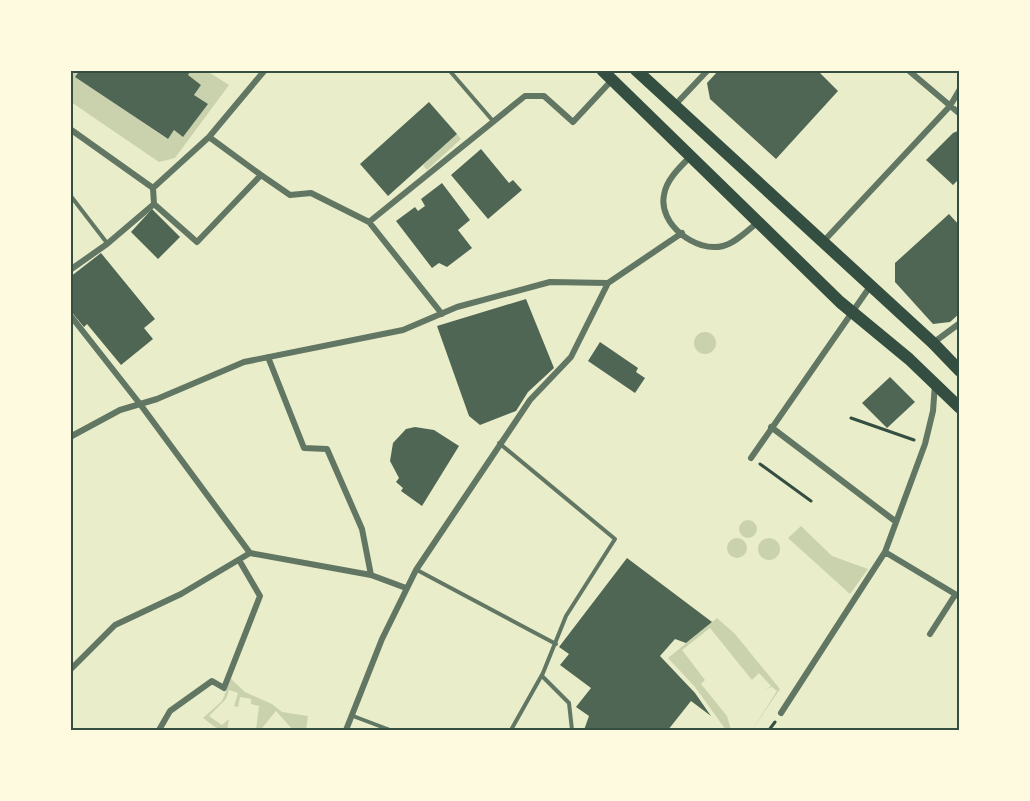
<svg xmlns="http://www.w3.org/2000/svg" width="1030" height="801" viewBox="0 0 1030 801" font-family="'Space Grotesk',sans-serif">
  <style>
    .green { fill: #cad2ad }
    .building { fill: #4f6655 }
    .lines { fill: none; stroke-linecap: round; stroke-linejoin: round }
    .path { stroke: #344e41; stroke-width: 3 }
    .service { stroke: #617663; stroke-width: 4 }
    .minor { stroke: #617663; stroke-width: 6 }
    .primary { stroke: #344e41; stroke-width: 12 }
    .neatline { fill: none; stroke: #344e41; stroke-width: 2 }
  </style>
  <rect width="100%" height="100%" fill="#e9edc9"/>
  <path class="green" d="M 70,71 L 80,71 L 76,77 L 167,139 L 174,130 L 183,136 L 207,104 L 194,95 L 201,85 L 181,71 L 207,71 L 229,85 L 175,158 L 159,162 L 71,102 Z
    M 457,134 L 461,139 L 427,170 L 423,165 Z
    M694 343a11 11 0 1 1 22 0a11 11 0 1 1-22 0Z
    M739 529a9 9 0 1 1 18 0a9 9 0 1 1-18 0Z
    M 801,526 L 832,556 L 868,569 L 850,594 L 788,538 Z
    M758 549a11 11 0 1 1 22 0a11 11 0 1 1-22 0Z
    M727 548a10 10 0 1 1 20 0a10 10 0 1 1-20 0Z
    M 717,618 L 735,634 L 780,689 L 752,730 L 777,691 L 772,687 C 765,689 761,692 757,699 L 752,693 L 757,699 C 761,692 765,690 771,686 L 759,673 L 752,680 L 710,628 L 682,650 L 705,680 L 701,684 L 727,716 L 736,709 L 727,716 L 731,730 L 726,730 L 695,687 L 668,658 Z
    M 231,679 L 245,692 L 272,704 L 282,712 L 308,716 L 306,730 L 293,730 L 276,711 L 262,728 L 264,730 L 256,730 L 259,706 L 251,704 L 251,699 L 240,697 L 238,707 L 234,706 L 238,693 L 229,690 L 226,699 L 209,716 L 222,725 L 229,719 L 227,730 L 219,730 L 203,718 L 222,701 Z"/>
  <path class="building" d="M 80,70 L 191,70 L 188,75 L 201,85 L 194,95 L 208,104 L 183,137 L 174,130 L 168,139 L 75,77 Z
    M 719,70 L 817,70 L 838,91 L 776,159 L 710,99 L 707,83 Z
    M 429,102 L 457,134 L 388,196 L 360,164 Z
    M 960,130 L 960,178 L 953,185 L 926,160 L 953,133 Z
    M 481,149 L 509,183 L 513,180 L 522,190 L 488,219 L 451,175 Z
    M 442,183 L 470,220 L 458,230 L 472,248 L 447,267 L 439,263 L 432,268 L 396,221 L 415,207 L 418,211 L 425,206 L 421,199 Z
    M 152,209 L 180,237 L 158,259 L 131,232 Z
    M 949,214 L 960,226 L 960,313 L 950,322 L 933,324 L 895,282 L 895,263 Z
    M 101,253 L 155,319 L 144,328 L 153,339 L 121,365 L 87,324 L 84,327 L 70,310 L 70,277 Z
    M 526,299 L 554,368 L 528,392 L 516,411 L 480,425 L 469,416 L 437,326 Z
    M 600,342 L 638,368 L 636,372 L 645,378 L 635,393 L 588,361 Z
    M 890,377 L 915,402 L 887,428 L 862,403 Z
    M 415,427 L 434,430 L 459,446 L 422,506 L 401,491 L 403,488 L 396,482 L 399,478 L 390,461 L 393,443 L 406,429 Z
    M 627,558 L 712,622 L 686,643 L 675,639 L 660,656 L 695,693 L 711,716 L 691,701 L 668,730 L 584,730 L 589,716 L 576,707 L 591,688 L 560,665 L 569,654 L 559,647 Z"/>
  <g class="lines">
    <path class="path" d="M 851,418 L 914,440
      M 760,464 L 811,501
      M 769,730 L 775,722"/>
    <path class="service" d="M 449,70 L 493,121
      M 70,195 L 107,243
      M 499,443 L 615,539 L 566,616 L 543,673 L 511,730
      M 417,570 L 556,644
      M 542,676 L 569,703 L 572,730
      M 353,716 L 390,730
      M 430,730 L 431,730"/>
    <path class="minor" d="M 908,70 L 960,114
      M 674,106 L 708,70
      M 70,129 L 153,188
      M 209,137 L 261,175
      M 690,157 C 680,167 666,180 664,195 C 658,224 696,253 723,246 C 735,243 747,231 757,223
      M 153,188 L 209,137 L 265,70
      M 154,204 L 197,242 L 261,175 L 290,195 L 311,193 L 369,222 L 525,96 L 544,96 L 573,122 L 612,80
      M 369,222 L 442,314
      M 822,243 L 950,106 L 960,89
      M 70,270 L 107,244 L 154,204 L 153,188
      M 70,315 L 140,404 L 250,553
      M 933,343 L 960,323
      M 268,357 L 304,448 L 327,449 L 362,529 L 371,575
      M 771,427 L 895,521
      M 70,437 L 120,410 L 157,399 L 244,362 L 403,330 L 457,307 L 550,282 L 608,283 L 682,233
      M 751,458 L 869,288
      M 885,552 L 960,597
      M 930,634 L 955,595
      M 70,670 L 115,625 L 181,594 L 250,553 L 371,575 L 406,588
      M 781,713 L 885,552 L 925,444 L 933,411 L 935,384
      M 159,730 L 170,711 L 212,681 L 224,688 L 260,596 L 239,560
      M 346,730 L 382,639 L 416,570 L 530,400 L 571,357 L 608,283"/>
    <path class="primary" d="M 602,70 L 840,302 L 909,359 L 960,408
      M 636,70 L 933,343 L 960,371"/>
  </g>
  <rect width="1030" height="801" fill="none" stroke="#fefae0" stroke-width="144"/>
  <rect x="72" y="72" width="886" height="657" class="neatline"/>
</svg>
